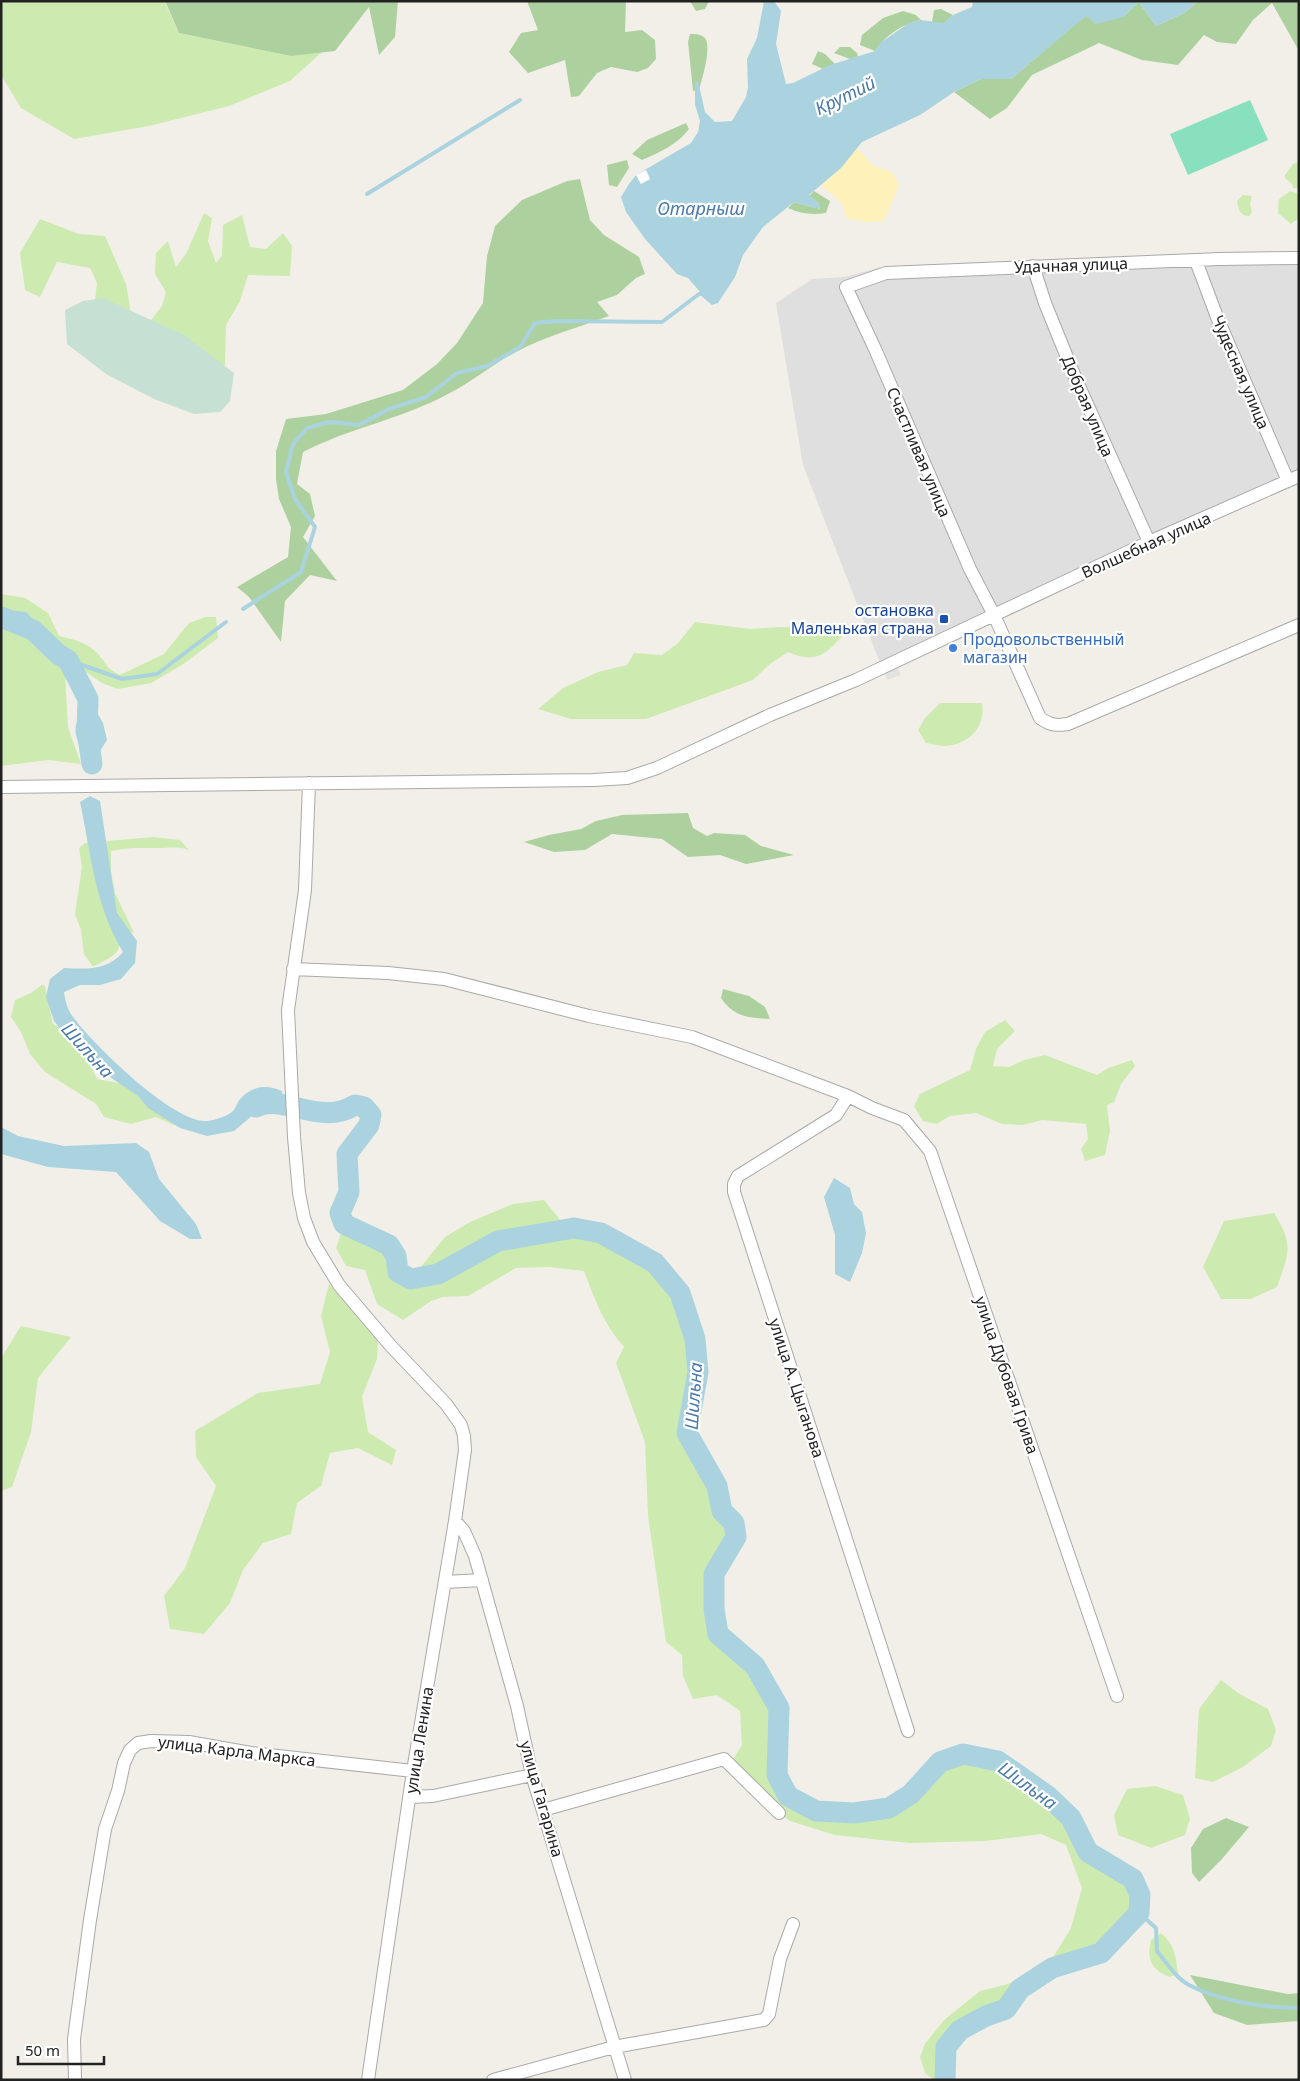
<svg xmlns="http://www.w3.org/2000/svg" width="1300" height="2081" viewBox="0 0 1300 2081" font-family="'Noto Sans',sans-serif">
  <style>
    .residential { fill: #e0dfdf }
    .grass { fill: #cdebb0 }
    .forest { fill: #add19e }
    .wetland { fill: #c6e0d4 }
    .sand { fill: #fff1ba }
    .pitch { fill: #88e0be }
    .parking { fill: #e2e2e2 }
    .water { fill: #aad3df }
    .pier { fill: #fff }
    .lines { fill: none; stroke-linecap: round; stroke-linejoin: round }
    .stream { stroke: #aad3df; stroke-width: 4 }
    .river { stroke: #aad3df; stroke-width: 21 }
    .minor-casing { stroke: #a9a9a9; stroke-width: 14 }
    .minor { stroke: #fff; stroke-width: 12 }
    .transit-dot { fill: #1a4fb4; stroke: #fff; stroke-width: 2 }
    .shop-dot { fill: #3f7fe0; stroke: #fff; stroke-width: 2 }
    .labels { text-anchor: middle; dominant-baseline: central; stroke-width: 4.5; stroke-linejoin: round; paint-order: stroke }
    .street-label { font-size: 16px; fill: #222; stroke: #fff }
    .transit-label { font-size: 16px; fill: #164399; stroke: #fff; text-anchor: end }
    .shop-label { font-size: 16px; fill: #366cbe; stroke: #fff; text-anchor: start }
    .water-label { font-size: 18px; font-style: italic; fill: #4a7aab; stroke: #fff }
  </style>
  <rect width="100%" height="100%" fill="#f2efe9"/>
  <path class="residential" d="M 1299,254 L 1299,476 L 880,663 L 803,465 L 776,303 L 812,279 L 845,277 L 881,267 Z"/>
  <path class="grass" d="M 1,1 L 164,1 L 179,33 L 291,56 L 322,52 L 290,81 L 229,106 L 149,126 L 74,139 L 21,108 L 1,75 Z
    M 1299,162 L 1299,188 L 1293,188 L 1292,184 L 1285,178 L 1285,175 L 1293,164 Z
    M 1290,191 L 1299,194 L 1299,218 L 1291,224 L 1278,213 C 1280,193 1275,204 1290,191 Z
    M 1243,195 L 1252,196 L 1250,204 L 1252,212 L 1249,216 C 1240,216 1238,209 1237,201 Z
    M 204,213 L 212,218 L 208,241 L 216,263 L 222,256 L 223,225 L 242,215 L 250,247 L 266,249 L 283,233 L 292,246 L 290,276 L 248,275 L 240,301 L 226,325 L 225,364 L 218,397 L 141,333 L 162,306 L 166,292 L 155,274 L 156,253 L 168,241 L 176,267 L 186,254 Z
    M 40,219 L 79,234 L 105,236 L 126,284 L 131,313 L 94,309 L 97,283 L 90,268 L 57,262 L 40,297 L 25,290 L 20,253 Z
    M 1,594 L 25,598 L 48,613 L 59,636 C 72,639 89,643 98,654 C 108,665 105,667 120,675 L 164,654 L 189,623 L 206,617 L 216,617 L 218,638 L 182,665 L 151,683 L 118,689 L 102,683 L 64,657 L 68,727 L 81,764 L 48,760 L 1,766 Z
    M 695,622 L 750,629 L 778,627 L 849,628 C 829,651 819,666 788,652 L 770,664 L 753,680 L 646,719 L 571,719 L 538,709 L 563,688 L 598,672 L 627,665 L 634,653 L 662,655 L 678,643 Z
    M 940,703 L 982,703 C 986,726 970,744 946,746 C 940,746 933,744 926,743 L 918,730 L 925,718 Z
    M 153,837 L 180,840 L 189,850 C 178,846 170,848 158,848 C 139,848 130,847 111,851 L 111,872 L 115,893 L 134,933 L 120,928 C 122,955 116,954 93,967 L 84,954 L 81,930 L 75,914 L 82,867 L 79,848 L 85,843 Z
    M 42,985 L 45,986 L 53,1024 L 80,1042 L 97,1079 L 135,1086 L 189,1125 L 174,1125 L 156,1117 L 131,1124 L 104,1117 L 96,1104 L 45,1072 L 30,1054 L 21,1032 L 11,1017 L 15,1000 L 31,993 Z
    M 1005,1020 L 1015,1031 L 997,1049 L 993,1066 L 1009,1067 L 1024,1060 L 1045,1055 L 1097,1075 L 1108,1068 L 1132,1060 L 1135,1066 L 1121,1084 L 1114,1102 L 1107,1105 L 1110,1131 L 1105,1155 L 1085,1161 L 1081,1149 L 1088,1139 L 1086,1124 L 1042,1120 L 1023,1125 L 1002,1124 L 976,1113 L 950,1116 L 937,1124 L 923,1121 L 914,1106 L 920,1094 L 970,1070 L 976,1049 L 985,1032 Z
    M 544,1200 L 561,1221 L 574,1228 L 601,1233 L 655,1263 L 680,1293 L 695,1339 L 698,1372 L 687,1433 L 717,1486 L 722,1511 L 734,1523 L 736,1537 L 714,1574 L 714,1609 L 718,1634 L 755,1666 L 779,1708 L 774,1714 L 767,1757 L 788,1796 L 816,1811 L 854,1813 L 889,1808 L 911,1794 L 940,1762 L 963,1754 L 998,1761 L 1048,1796 L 1071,1818 L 1088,1852 L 1133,1879 L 1140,1895 L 1139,1913 L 1101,1953 L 1052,1969 L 1020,1989 L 1006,2009 L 986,2016 L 960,2030 L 946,2047 L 951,2080 L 934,2080 L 925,2073 L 920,2057 L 925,2044 L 944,2020 L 980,1991 L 1008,1984 L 1054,1956 L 1071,1928 L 1082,1888 L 1066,1845 L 1041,1834 L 985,1841 L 910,1843 L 835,1835 L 790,1821 L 779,1813 L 732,1761 L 742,1745 L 740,1711 L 717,1695 L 693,1699 L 683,1676 L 682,1655 L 666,1642 L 648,1516 L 645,1442 L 616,1363 L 624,1347 C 604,1325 594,1298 584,1271 L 548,1267 L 516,1268 L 468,1296 L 443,1297 L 431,1301 L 403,1320 L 377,1304 L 365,1270 L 346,1266 L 336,1248 L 344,1224 L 389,1245 L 396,1256 L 398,1272 L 411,1279 L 445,1237 L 470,1222 L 513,1204 Z
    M 1274,1213 C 1294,1245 1289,1253 1277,1287 L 1251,1299 L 1221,1299 L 1203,1267 L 1224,1221 Z
    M 329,1284 L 378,1338 L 377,1359 L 362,1397 L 368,1432 L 396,1450 L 392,1465 L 358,1448 L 330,1453 L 321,1486 L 297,1503 L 291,1534 L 263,1543 L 243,1570 L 230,1603 L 204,1634 L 170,1629 L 164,1596 L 185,1568 L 216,1486 L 196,1457 L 195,1431 L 258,1393 L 320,1384 L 330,1352 L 321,1316 Z
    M 21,1326 L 71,1337 L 38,1378 L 31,1432 L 12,1487 L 1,1491 L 1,1358 Z
    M 1221,1680 L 1238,1693 L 1268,1709 L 1276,1730 L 1271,1746 L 1243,1767 L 1213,1782 L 1195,1778 L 1199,1709 Z
    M 1155,1786 L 1183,1795 L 1190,1819 L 1185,1835 L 1151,1848 L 1118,1835 L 1114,1815 L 1127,1789 Z
    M 1161,1933 C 1175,1945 1176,1957 1178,1974 L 1169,1977 C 1150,1968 1147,1960 1151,1940 Z"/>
  <path class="forest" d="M 165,1 L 398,1 L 395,37 L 379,55 L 369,7 L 335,51 L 291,56 L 179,33 Z
    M 527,1 L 626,1 L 625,32 L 642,30 L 655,40 L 656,59 L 648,68 L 637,72 L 611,67 L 597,73 L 579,96 L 571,97 L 565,60 L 528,73 L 509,52 L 521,33 L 538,30 Z
    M 690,1 L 709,1 L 705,9 L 696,11 Z
    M 1198,1 L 1299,1 L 1299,51 L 1272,3 L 1253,20 L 1236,44 L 1217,42 L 1204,35 L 1178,65 L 1142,60 L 1099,43 L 1032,75 L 1007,108 L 990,119 L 954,92 L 981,79 L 1011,79 L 1086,15 L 1123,17 L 1139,2 L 1156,26 L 1184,13 Z
    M 941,9 L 953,15 L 943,24 L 932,22 L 934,10 Z
    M 903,11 L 916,15 L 921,20 C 903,24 885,35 875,51 L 860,45 L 862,35 L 883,18 Z
    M 690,34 C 695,34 701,34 705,38 C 712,47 702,79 699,90 L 693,91 L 688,42 Z
    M 840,47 L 850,47 L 857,53 L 858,57 L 850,59 L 834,53 Z
    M 818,51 L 825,54 L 835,64 L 823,69 L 812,64 Z
    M 686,123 L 689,129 C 678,144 659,153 642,160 L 632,154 L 647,140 Z
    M 627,160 L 629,168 L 617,187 L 609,185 L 607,165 Z
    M 580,179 L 590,220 L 604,235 L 639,257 L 645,274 L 636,278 L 617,295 L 597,302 L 609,316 C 577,328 546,336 516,352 C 493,364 472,382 448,394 C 402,419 349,428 303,452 L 297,484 L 310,494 L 315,516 L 303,537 L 337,581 L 310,575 L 285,601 L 281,642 L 249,597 L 237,587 L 288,557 L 291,527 L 279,499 L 276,479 L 276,451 L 286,419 L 326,414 L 403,390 L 437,364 L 457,343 L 483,303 L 487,256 L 495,226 L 522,200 L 567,181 Z
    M 814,191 L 830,201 L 826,213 C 812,215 801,214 788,208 L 794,202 L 820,209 L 818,203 L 809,196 Z
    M 688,813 L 693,828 L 707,836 L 714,833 L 745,835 L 761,846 L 794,855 L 746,864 L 720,855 L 688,857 L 662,839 L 612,834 L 585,850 L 554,852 L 524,842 L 549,835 L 581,829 L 596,821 L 622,815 Z
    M 723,989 L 749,996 L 765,1007 L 770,1019 C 748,1018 734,1017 721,998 Z
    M 1226,1818 L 1249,1827 L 1222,1859 L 1199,1882 L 1192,1873 L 1191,1848 L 1203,1829 Z
    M 1190,1975 L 1288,1994 L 1299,1993 L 1299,2021 L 1247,2025 L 1214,2013 Z"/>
  <path class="wetland" d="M 103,298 L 184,335 L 234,373 L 230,401 L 220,412 L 194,414 L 154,399 L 106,374 L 67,344 L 65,310 L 83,301 Z"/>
  <path class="sand" d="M 857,148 L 873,166 L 892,172 L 899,185 L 884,221 L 866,222 L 847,218 L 841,202 L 821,185 L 841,168 Z"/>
  <path class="pitch" d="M 1250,100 L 1268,140 L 1188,175 L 1170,134 Z"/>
  <path class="parking" d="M 896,664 L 901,675 L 887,680 L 883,669 Z"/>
  <path class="water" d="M 764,1 L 774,1 L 781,11 L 776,44 L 786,84 L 793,83 L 830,65 L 875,51 L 880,43 L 909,23 L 921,20 L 943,23 L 953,15 L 972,7 L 973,1 L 1198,1 L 1184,13 L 1156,26 L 1139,2 L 1123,17 L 1096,24 L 1086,16 L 1011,79 L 981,79 L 954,92 L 920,115 L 862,142 L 841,168 L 809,195 L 818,203 L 820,209 L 794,202 L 763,227 L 743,255 L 735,277 L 718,303 L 712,305 L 699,294 L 701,293 L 688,278 L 677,274 L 645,239 L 626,212 L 621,197 L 629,184 L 636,175 L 691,143 L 698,132 L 700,121 L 695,105 L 695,81 L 698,81 L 705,112 L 715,122 L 732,121 L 746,97 L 748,87 L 747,59 L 757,38 Z
    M 1,609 L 26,612 L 47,633 L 42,644 L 19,625 L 1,622 Z
    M 89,699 L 103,723 L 107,740 L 97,756 L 83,755 C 70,723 75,728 89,699 Z
    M 90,796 L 100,801 L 117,913 L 137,941 L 135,963 L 121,979 L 100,985 L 80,985 L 64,992 C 65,999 67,1008 71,1014 C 89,1041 174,1124 207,1121 C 215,1120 225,1117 232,1112 C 236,1108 237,1103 240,1099 C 252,1086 266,1084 282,1091 L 283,1107 L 266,1104 L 234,1131 L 207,1136 L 180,1128 L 148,1108 L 138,1096 L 101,1071 L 76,1049 L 54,1021 L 46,997 L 50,979 L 64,968 C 86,969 107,971 123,952 C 95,906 91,854 80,802 Z
    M 1,1127 L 18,1136 L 64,1146 L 136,1143 L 149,1152 L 159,1179 L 196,1224 L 202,1239 L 190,1239 L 160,1221 L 116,1172 L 48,1167 L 1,1154 Z
    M 834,1178 L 850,1188 L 854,1204 L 862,1212 L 866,1233 L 862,1253 L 850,1282 L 835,1274 L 835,1235 L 824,1197 Z"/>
  <path class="pier" d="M 646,170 L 650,179 L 641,184 L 636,175 Z"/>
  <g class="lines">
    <path class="stream" d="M 367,194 L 520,100
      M 243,609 L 301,572 L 315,527 L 295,499 L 286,472 L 293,444 L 307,428 L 330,422 L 359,425 L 389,409 L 426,397 L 457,373 L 487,366 L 520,347 L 535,323 L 557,321 L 662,322 L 699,294 L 703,294
      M 68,660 L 122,679 L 157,674 L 226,622
      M 1139,1913 L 1156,1928 L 1157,1951 C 1166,1962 1176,1978 1189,1985 C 1219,2001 1265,2008 1299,2008"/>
    <path class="river" d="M 1,617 L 33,630 L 58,654 L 68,660 L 88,699 L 87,730 L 92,764
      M 256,1107 C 284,1093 320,1127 355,1105 L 364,1107 L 371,1115 L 369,1125 L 347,1154 L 349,1192 L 340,1213 L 344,1224 L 389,1245 L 396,1256 L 398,1272 L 411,1279 L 438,1274 L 498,1241 L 574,1228 L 601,1233 L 655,1263 L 680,1293 L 695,1339 L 698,1372 L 687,1433 L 717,1486 L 722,1511 L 734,1523 L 736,1537 L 714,1574 L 714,1609 L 718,1634 L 755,1666 L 779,1708 L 777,1775 L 788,1796 L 816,1811 L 854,1813 L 889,1808 L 911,1794 L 940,1762 L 963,1754 L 998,1761 L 1048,1796 L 1071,1818 L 1088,1852 L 1133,1879 L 1140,1895 L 1139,1913 L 1101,1953 L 1052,1968 L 1020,1989 L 1006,2009 L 986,2016 L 960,2030 L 946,2047 L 945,2080"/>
    <defs>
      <path id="minor" d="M 1299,258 L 1219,259 L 886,273 L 846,287 L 875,349 L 970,569 L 994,615 L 1040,718 C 1050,725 1056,726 1068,724 L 1299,625
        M 1196,261 L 1217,317 L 1288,481
        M 1033,266 L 1045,303 L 1075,377 L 1149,542
        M 309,783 L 305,890 L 288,1010 L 294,1137 L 299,1193 L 304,1218 L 313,1242 L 339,1285 L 390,1345 L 446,1404 L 461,1425 L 464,1436 L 465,1450 L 455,1521 L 413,1771 L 368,2080
        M 1,787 L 594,780 L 627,778 L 657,768 L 770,715 L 856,680 L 1149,542 L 1299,476
        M 293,969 L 388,973 L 444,979 L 589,1016 L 692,1037 L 848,1096 L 872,1108 L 904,1120 L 930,1151 L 1117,1696
        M 848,1096 L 836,1115 L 738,1176 L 734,1184 L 734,1192 L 908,1731
        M 455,1521 L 464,1531 L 475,1556 L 517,1706 L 532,1775 L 625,2080
        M 445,1582 L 482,1580
        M 411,1797 L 433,1796 L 532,1775
        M 543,1810 L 724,1759 L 779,1813
        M 75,2080 L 74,2039 L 90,1920 L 105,1829 L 118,1791 L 124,1763 L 130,1750 L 138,1743 L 151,1741 L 189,1742 L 251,1753 L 413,1771
        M 493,2080 L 614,2047 L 764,2020 L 769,2014 L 780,1959 L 793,1924"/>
    </defs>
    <use href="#minor" class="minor-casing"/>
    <use href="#minor" class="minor"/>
  </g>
  <rect class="transit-dot" x="939" y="614" width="10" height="10" rx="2.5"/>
  <circle class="shop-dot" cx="953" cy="648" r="5"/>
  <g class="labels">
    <g class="street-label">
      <text transform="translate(1071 265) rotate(-2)">Удачная улица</text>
      <text transform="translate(1241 372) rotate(67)">Чудесная улица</text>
      <text transform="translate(1088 406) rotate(67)">Добрая улица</text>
      <text transform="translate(919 452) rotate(67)">Счастливая улица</text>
      <text transform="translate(1146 545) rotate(-24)">Волшебная улица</text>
      <text transform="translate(1007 1375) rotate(71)">улица Дубовая Грива</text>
      <text transform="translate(797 1388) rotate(72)">улица А. Цыганова</text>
      <text transform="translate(419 1740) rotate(-81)">улица Ленина</text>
      <text transform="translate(237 1751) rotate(7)">улица Карла Маркса</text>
      <text transform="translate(542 1799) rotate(74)">улица Гагарина</text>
    </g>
    <g class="transit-label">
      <text x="934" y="610">остановка<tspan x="934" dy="18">Маленькая страна</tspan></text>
    </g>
    <g class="shop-label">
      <text x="963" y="639">Продовольственный<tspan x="963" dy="18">магазин</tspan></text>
    </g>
    <g class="water-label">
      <text transform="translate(845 95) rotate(-26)">Крутий</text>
      <text x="701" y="208">Отарныш</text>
      <text transform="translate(88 1050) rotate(48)">Шильна</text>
      <text transform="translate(693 1396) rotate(-86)">Шильна</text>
      <text transform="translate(1028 1785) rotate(36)">Шильна</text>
    </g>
  </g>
  <rect width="1300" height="2081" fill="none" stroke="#222222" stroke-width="5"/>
  <path d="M18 2056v8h86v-8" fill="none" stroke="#222222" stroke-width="2.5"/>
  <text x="25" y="2056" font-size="15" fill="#222222" stroke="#ffffff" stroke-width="4" paint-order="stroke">50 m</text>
</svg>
